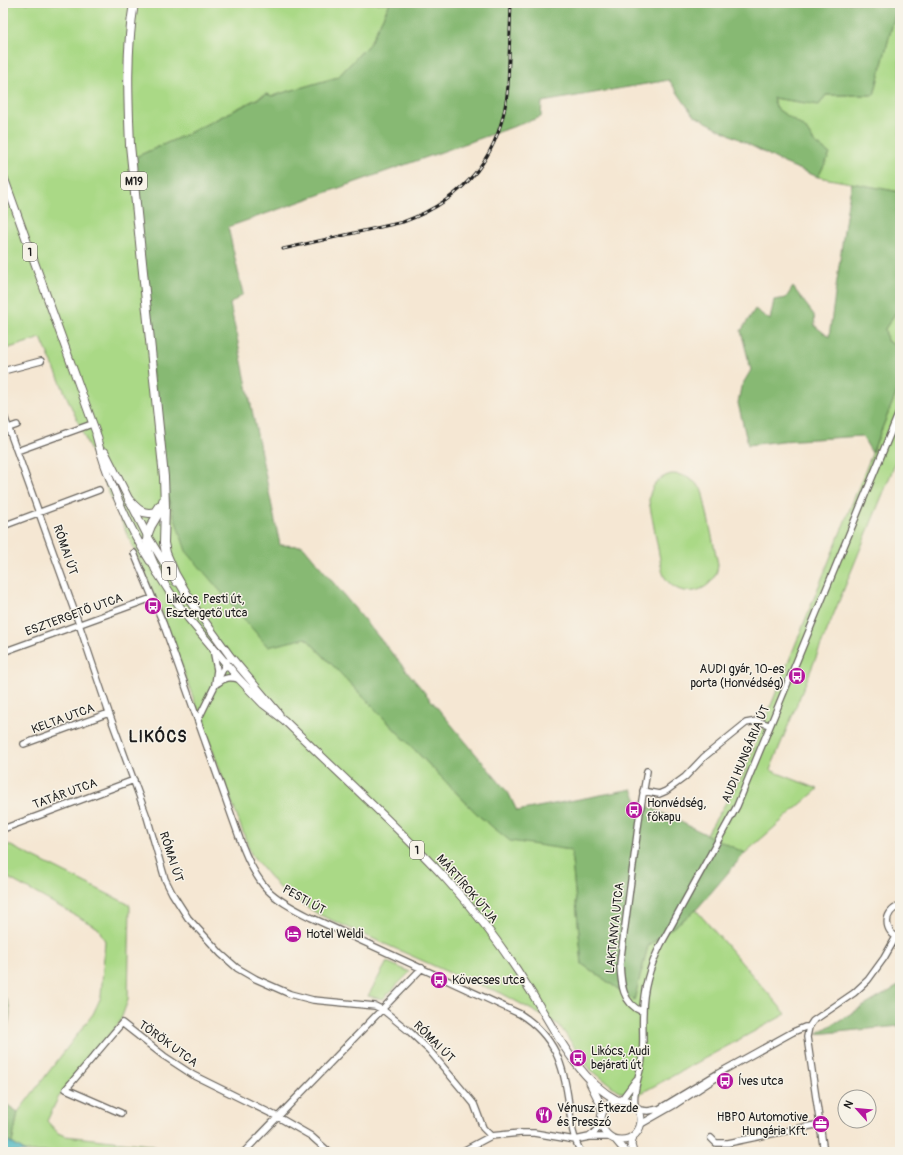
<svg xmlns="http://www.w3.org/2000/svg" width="903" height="1155" viewBox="0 0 903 1155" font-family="Pangolin,sans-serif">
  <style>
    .green { fill: #aad986; stroke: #637a51 }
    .forest { fill: #87b973; stroke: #526a48 }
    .water { fill: #46b5bf; stroke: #31686e }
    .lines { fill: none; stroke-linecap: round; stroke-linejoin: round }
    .minor-casing { stroke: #68635c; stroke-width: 8 }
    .major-casing { stroke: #68635c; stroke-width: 9 }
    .highway-casing { stroke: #68635c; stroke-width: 10 }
    .minor { stroke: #fff; stroke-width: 5.5 }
    .major { stroke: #fff; stroke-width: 7 }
    .highway { stroke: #fff; stroke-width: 8 }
    .rail-casing { stroke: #1c1c1c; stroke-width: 3 }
    .rail { stroke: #f7f3e8; stroke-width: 1.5; stroke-dasharray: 4.5; stroke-linecap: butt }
    .labels { text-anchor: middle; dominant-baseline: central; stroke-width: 3; stroke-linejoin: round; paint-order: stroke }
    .shield { fill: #f7f3e8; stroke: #5e5c59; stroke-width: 1 }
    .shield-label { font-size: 11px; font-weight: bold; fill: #1c1c1c }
    .street-label { font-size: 12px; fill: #1c1c1c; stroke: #f7f3e8 }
    .poi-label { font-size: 12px; fill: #1c1c1c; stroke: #f7f3e8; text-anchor: start }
    .district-label { font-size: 16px; font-weight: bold; letter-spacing: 1px; fill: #1c1c1c; stroke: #f7f3e8 }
  </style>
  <rect width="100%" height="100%" fill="#f7f3e8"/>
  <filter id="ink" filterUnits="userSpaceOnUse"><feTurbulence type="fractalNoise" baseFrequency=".025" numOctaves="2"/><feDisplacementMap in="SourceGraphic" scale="8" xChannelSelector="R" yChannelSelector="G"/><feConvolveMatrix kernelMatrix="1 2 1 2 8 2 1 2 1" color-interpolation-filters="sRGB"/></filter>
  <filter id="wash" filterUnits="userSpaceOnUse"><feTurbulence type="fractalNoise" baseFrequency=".012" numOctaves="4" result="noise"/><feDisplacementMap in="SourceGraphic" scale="16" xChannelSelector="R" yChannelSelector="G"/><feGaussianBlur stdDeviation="0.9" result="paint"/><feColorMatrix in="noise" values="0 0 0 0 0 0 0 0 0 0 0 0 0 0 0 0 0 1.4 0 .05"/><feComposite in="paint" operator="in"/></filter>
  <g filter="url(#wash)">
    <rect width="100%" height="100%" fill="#f5e7d3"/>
    <path class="green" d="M 3,3 L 390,3 L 370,43 L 338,77 L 272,96 L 266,94 L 185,135 L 131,159 L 306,638 L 479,816 L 510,840 L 571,850 L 582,964 L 634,1000 L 648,946 L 696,910 L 786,1014 L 634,1097 L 617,1090 L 590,1069 L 559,1025 L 501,993 L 461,978 L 318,914 L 279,888 L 251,854 L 161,611 L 41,338 L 3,350 Z
      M 898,3 L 900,3 L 900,192 L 818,177 L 830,154 L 814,142 L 805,128 L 777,109 L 773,98 L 819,105 L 826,95 L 874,95 Z
      M 900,306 L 900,348 L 887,341 L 885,329 Z
      M 900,384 L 900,452 L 770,770 L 818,789 L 745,853 L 706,835 L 743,775 Z
      M 671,474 C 685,474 693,479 702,490 L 718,564 C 717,591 682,602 666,579 C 664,577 663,573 662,570 L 649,501 C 650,487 657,478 671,474 Z
      M 3,842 L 130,905 L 128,1000 L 120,1022 L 58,1098 L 47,1121 L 58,1133 L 65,1136 L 150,1145 L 171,1152 L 26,1152 L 12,1143 L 18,1112 L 93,1014 L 101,997 L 105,941 L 98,928 L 3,875 Z
      M 387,962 L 410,972 L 383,999 L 368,996 Z"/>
    <path class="forest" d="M 390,3 L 898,3 L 874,95 L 826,95 L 819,105 L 773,98 L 777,109 L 805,128 L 814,142 L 830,154 L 818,177 L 784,163 L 693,115 L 669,80 L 542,102 L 541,117 L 228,227 L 243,294 L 230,304 L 280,545 L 303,546 L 509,794 L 517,811 L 632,789 L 637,801 L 745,853 L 696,910 L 648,946 L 634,1000 L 582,964 L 571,850 L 510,841 L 479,816 L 306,638 L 268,647 L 186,551 L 164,487 L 131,159 L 185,135 L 267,94 L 272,96 L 338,77 L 370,43 Z
      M 852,183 L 900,192 L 900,306 L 885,329 L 887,341 L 900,348 L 900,384 L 872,453 L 862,436 L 782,441 L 748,445 L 738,403 L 741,387 L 751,370 L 741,331 L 755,309 L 770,320 L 774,300 L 786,298 L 793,287 L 814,315 L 815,326 L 829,337 L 848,202 Z
      M 900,985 L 900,1026 L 816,1034 Z
      M 3,996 C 14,1005 9,1021 6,1033 L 3,1035 Z
      M 3,1102 L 18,1112 L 12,1143 L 3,1138 Z"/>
    <path class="water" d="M 3,1138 L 26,1152 L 3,1152 Z"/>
  </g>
  <g filter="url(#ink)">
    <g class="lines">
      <defs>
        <path id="minor" d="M 3,371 L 41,361
          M 3,413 L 79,624 L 109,713 L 147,817 L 165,879 L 172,893 L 188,918 L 221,954 L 237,968 L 256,979 L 290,994 L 313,1000 L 375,1006 L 383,1010 L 410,1032 L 429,1050 L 474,1104 L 483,1128 L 491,1136
          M 3,430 L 17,425
          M 17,451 L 92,424
          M 3,526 L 99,490
          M 134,553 L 163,623 L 242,845 C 259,888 270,897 310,917 L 520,1014 C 555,1036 564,1065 569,1105 C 571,1121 572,1137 581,1152
          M 213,649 L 217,670 L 215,684
          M 3,652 L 152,598
          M 218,683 C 225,677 230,677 239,679
          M 198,720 L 227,661
          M 24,744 L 109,713
          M 643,791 L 659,794 L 666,791 L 685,777 L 704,757 L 746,723 L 757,721 L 769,725
          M 3,829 L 134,780
          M 900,906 C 883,911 883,933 900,938
          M 643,1012 C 622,1004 621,983 620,964 L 640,812 L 647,771
          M 622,1099 L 636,1080
          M 635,1105 C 632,1089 641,1074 642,1058 C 644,1042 642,1027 643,1012 C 643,988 650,966 661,944 L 737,806 L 900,410
          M 639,1110 L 648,1111 L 659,1109 L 717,1074 L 793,1032 L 805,1027 L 809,1027
          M 121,1113 L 66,1089 L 122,1023 L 164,1056 L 193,1075 L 278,1117 L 311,1136 L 329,1152
          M 641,1124 L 676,1104 L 716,1078
          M 589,1137 L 594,1133 L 601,1124
          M 711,1138 L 716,1143 L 728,1143 L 820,1124
          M 244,1152 L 422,968
          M 461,1152 L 491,1136 L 520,1133 L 534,1133 L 575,1140 L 589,1137 L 610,1137
          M 824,1152 L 807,1037 L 809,1027 L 813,1021 L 854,993 L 868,980 L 884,958 L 896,937"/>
        <path id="major" d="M 3,175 L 98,438
          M 96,435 C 105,473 128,527 150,561
          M 105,452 L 147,535 L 176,582
          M 155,569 L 169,591 L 188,618 L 239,679 L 263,704 L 284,720 C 338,773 395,824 446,879 C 479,915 508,954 533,995 C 555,1031 578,1080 617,1100
          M 190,601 L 230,656 L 279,714
          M 590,1083 L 600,1103 L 602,1112
          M601 1120a20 20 0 1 1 40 0a20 20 0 1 1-40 0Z
          M 633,1136 L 631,1145 L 633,1152
          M 616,1140 L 626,1152"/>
        <path id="highway" d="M 134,3 C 126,50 128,98 130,145 L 164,477 L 165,506 L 164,543 L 166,553 L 175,574 L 193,605
          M 129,500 C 136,508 143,516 155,512 L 159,506
          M 158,573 C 150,557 142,543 151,526 C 156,518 161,510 163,501"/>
      </defs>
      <use href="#minor" class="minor-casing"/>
      <use href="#major" class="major-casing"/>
      <use href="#highway" class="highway-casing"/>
      <use href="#minor" class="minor"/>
      <use href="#major" class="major"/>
      <use href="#highway" class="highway"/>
      <defs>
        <path id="rail" d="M 283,249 L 403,222 C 466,199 502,154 508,86 L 511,3"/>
      </defs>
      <use href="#rail" class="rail-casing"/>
      <use href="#rail" class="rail"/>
    </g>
  </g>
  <defs>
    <symbol id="bus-disc" viewBox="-11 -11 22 22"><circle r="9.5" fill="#b5179e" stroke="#f7f3e8"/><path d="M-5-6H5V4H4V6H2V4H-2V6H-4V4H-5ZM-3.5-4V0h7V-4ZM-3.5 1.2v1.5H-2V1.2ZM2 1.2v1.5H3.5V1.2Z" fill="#fff"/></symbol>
    <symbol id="hotel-disc" viewBox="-11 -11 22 22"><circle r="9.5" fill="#b5179e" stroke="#f7f3e8"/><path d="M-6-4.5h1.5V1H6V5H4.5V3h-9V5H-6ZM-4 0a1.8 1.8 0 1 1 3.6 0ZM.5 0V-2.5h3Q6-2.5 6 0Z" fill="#fff"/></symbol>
    <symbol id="restaurant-disc" viewBox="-11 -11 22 22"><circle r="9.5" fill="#b5179e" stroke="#f7f3e8"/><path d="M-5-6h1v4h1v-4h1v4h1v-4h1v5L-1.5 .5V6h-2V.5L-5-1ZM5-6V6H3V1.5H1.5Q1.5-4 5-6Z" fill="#fff"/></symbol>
    <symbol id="office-disc" viewBox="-11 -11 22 22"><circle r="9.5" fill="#b5179e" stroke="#f7f3e8"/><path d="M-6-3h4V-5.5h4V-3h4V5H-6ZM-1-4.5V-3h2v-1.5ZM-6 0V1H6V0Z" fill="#fff"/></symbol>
  </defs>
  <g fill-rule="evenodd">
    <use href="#bus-disc" x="143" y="596" width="20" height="20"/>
    <use href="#bus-disc" x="787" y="666" width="20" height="20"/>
    <use href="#bus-disc" x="624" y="800" width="20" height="20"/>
    <use href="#hotel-disc" x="283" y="924" width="20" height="20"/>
    <use href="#bus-disc" x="429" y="970" width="20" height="20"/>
    <use href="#bus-disc" x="568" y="1048" width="20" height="20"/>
    <use href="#bus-disc" x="715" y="1071" width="20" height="20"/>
    <use href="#restaurant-disc" x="534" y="1105" width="20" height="20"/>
    <use href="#office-disc" x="811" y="1114" width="20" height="20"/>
  </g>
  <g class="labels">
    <g class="shield">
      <rect x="121" y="172" width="26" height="18" rx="3"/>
      <rect x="23" y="243" width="14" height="18" rx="3"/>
      <rect x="162" y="562" width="14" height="18" rx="3"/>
      <rect x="410" y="841" width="14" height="18" rx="3"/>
    </g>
    <g class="shield-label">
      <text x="134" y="181">M19</text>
      <text x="30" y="252">1</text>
      <text x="169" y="571">1</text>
      <text x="417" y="850">1</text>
    </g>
    <g class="street-label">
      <text transform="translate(65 550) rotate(71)">RÓMAI ÚT</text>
      <text transform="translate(74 615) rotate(-20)">ESZTERGETŐ UTCA</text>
      <text transform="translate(63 719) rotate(-20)">KELTA UTCA</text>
      <text transform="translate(746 754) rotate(-67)">AUDI HUNGÁRIA ÚT</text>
      <text transform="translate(65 794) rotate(-20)">TATÁR UTCA</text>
      <text transform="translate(171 857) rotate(72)">RÓMAI ÚT</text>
      <text transform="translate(467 889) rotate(49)">MÁRTÍROK ÚTJA</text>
      <text transform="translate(304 900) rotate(29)">PESTI ÚT</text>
      <text transform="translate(615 928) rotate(-84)">LAKTANYA UTCA</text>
      <text transform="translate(434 1042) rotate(45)">RÓMAI ÚT</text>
      <text transform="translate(168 1044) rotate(36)">TÖRÖK UTCA</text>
    </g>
    <g class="poi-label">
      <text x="166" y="599">Likócs, Pesti út,<tspan x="166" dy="14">Esztergető utca</tspan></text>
      <text x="784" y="669" text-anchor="end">AUDI gyár, 10-es<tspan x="784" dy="14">porta (Honvédség)</tspan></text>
      <text x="647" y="803">Honvédség,<tspan x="647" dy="14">főkapu</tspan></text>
      <text x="306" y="934">Hotel Weldi</text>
      <text x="452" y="980">Kövecses utca</text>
      <text x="591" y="1051">Likócs, Audi<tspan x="591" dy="14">bejárati út</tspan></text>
      <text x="738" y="1081">Íves utca</text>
      <text x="557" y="1108">Vénusz Étkezde<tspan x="557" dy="14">és Presszó</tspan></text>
      <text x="808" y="1117" text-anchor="end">HBPO Automotive<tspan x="808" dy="14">Hungária Kft.</tspan></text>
    </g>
    <g class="district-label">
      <text x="158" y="737">LIKÓCS</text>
    </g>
  </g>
  <rect width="903" height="1155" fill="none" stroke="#f7f3e8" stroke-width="16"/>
  <g transform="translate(857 1109) rotate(297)"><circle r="19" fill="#f7f3e8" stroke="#9f9d96"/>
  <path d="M0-3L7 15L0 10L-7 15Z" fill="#b5179e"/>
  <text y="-6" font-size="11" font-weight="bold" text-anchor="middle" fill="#1c1c1c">N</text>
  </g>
</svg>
